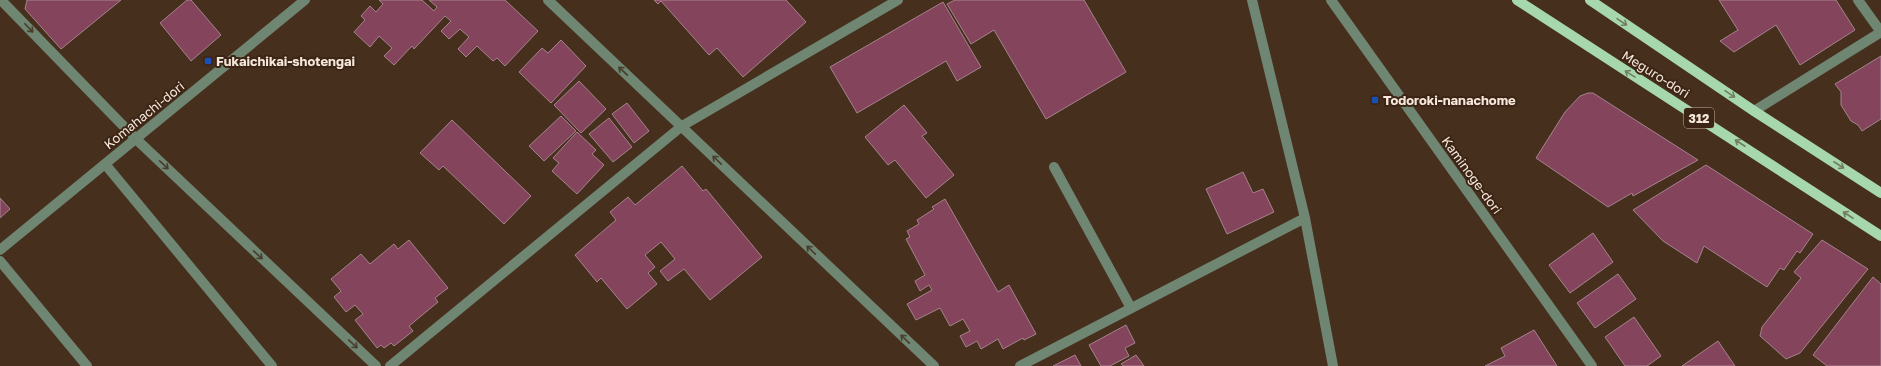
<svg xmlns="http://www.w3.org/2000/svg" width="1881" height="366" viewBox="0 0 1881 366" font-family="'Golos Text',sans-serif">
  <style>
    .building { fill: #84445c; stroke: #a5838e }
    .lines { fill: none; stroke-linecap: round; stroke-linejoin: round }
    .minor { stroke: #6f8672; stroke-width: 10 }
    .major { stroke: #a6d7ad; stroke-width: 10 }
    .oneway { stroke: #717e60 }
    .oneway2 { stroke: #493d2c }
    .transit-dot { fill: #1a4fb4; stroke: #3c2514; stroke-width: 1.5 }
    .labels { text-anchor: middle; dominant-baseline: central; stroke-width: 4; stroke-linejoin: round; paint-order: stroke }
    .shield { fill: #3c2514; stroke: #bfaea1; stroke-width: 1 }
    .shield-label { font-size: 12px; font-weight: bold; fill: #f7e8dd }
    .poi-label { font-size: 13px; font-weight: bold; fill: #f7e8dd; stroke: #3c2514; text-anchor: start }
    .street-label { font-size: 13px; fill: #f7e8dd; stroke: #3c2514 }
  </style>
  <rect width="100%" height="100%" fill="#472f1e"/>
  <path class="building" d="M 27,0 L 121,0 L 61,49 L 25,9 Z
    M 187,0 L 191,0 L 221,35 L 191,61 L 160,23 Z
    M 379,0 L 422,0 L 434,11 L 437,7 L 429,0 L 505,0 L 538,31 L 505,66 L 497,58 L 493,61 L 477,46 L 466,57 L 458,49 L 469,37 L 460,29 L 449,39 L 441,31 L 451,21 L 445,16 L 414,49 L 412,46 L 394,65 L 384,56 L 392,48 L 379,36 L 370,47 L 354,32 L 365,20 L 361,16 L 370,6 L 376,12 L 383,4 Z
    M 654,0 L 786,0 L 806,22 L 743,77 L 717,48 L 709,55 L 661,1 L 658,4 Z
    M 955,0 L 1084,0 L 1126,72 L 1046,119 L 994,30 L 971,44 L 947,4 Z
    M 1719,0 L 1836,0 L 1855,30 L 1800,65 L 1776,25 L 1734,52 L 1720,41 L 1738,30 Z
    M 943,2 L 981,67 L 957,81 L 946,61 L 857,113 L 830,67 Z
    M 561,40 L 586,66 L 551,103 L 519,72 L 542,48 L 548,53 Z
    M 1881,56 L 1881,119 L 1862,131 L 1858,125 L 1851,121 L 1841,105 L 1841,92 L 1835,84 Z
    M 579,81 L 606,109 L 581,133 L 554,105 Z
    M 1588,93 L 1593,93 L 1698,160 L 1633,196 L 1632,193 L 1608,207 L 1536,158 L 1565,112 L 1580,96 Z
    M 627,103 L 649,131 L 634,143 L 612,114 Z
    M 904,105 L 927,133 L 922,136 L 954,175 L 926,198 L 895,160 L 888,165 L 865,137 Z
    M 561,116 L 576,131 L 544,161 L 529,146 Z
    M 609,118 L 632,147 L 613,162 L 589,134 Z
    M 452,120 L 531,196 L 504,224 L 443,166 L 439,170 L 420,153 Z
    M 577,132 L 596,150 L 592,154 L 604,165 L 577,194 L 552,171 L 559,163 L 553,158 Z
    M 1706,165 L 1813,234 L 1800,253 L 1797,251 L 1784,270 L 1780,268 L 1767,287 L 1704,246 L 1697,263 L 1663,241 L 1633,210 Z
    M 682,166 L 703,191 L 706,189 L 762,257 L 710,300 L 684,269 L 668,281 L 660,271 L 675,259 L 661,242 L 645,255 L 655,267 L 648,273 L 657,284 L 627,309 L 601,278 L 597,282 L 575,255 L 616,220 L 610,212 L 628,197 L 635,205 Z
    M 1243,172 L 1253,193 L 1263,189 L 1274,212 L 1227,234 L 1206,189 Z
    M 0,198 L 10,209 L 0,218 Z
    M 945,199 L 998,292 L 1009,285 L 1036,334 L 1024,340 L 1023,338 L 1003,349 L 998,339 L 981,349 L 977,341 L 966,347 L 960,336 L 970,331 L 963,319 L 950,326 L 940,308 L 916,320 L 907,304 L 932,290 L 929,285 L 920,291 L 915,281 L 925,275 L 906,239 L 910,237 L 907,231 L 919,224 L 917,220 L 934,209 L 932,207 Z
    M 1593,233 L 1613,262 L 1570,293 L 1549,265 Z
    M 409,240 L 448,288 L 435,298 L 438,302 L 409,326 L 413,331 L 394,346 L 391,343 L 384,348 L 381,345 L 377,348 L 355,320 L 363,314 L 355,305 L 346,312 L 334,297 L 341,291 L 331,279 L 361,254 L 370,264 L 394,244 L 398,249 Z
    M 1822,240 L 1868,269 L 1800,353 L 1786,359 L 1760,336 L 1762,327 L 1801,278 L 1794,272 Z
    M 1618,274 L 1636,299 L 1595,328 L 1577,303 Z
    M 1873,277 L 1881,284 L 1881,366 L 1827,366 L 1813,355 Z
    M 1634,317 L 1661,356 L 1647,366 L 1625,366 L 1605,337 Z
    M 1126,325 L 1135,343 L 1125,348 L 1129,356 L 1110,366 L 1101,366 L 1089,345 Z
    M 1534,330 L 1557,366 L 1485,366 L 1505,356 L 1501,348 Z
    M 1718,341 L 1735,366 L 1682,366 Z
    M 1075,355 L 1081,366 L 1053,366 Z
    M 1136,355 L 1144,366 L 1123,366 L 1121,364 Z"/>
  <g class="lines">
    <path class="minor" d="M 1,0 L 136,139 L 376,366
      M 548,0 L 934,366
      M 1252,0 L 1305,218 L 1333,366
      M 1331,0 L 1592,366
      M 1858,0 L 1881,32
      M 1754,111 L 1881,32
      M 105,164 L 272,366
      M 1054,167 L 1131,308
      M 0,250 L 305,0
      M 0,261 L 87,366
      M 390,366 L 682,126 L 898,0
      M 1020,366 L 1305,218"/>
    <path class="major" d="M 1517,0 L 1881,236
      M 1590,0 L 1754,111 L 1881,193"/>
  </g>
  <defs><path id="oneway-shaft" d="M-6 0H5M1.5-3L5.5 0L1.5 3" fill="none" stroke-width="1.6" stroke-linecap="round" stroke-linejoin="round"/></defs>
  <g class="oneway">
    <use href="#oneway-shaft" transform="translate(1622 22) rotate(34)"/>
    <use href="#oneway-shaft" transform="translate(1630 74) rotate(-148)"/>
    <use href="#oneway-shaft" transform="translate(1730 94) rotate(34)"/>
    <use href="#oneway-shaft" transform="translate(1740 143) rotate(-147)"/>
    <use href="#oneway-shaft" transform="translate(1839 165) rotate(33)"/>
    <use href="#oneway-shaft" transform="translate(1848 215) rotate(-147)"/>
  </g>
  <g class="oneway2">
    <use href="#oneway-shaft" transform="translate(29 28) rotate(46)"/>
    <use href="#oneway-shaft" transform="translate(623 71) rotate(-137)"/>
    <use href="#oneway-shaft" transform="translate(717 160) rotate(-136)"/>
    <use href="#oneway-shaft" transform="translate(164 165) rotate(43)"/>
    <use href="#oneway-shaft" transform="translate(811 250) rotate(-136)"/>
    <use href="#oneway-shaft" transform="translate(258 255) rotate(43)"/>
    <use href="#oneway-shaft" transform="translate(905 339) rotate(-136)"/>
    <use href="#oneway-shaft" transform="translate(353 344) rotate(43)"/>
  </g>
  <g class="transit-dot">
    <rect x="204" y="57" width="8" height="8" rx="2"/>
    <rect x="1371" y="96" width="8" height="8" rx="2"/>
  </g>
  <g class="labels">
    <rect class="shield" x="1684" y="108" width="30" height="20" rx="3"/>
    <g class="shield-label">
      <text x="1699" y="118">312</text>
    </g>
    <g class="poi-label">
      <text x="216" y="61">Fukaichikai-shotengai</text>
      <text x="1383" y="100">Todoroki-nanachome</text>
    </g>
    <g class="street-label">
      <text transform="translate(1656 74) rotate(32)">Meguro-dori</text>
      <text transform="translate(144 115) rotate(-39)">Komahachi-dori</text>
      <text transform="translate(1472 175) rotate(54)">Kaminoge-dori</text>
    </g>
  </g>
</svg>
